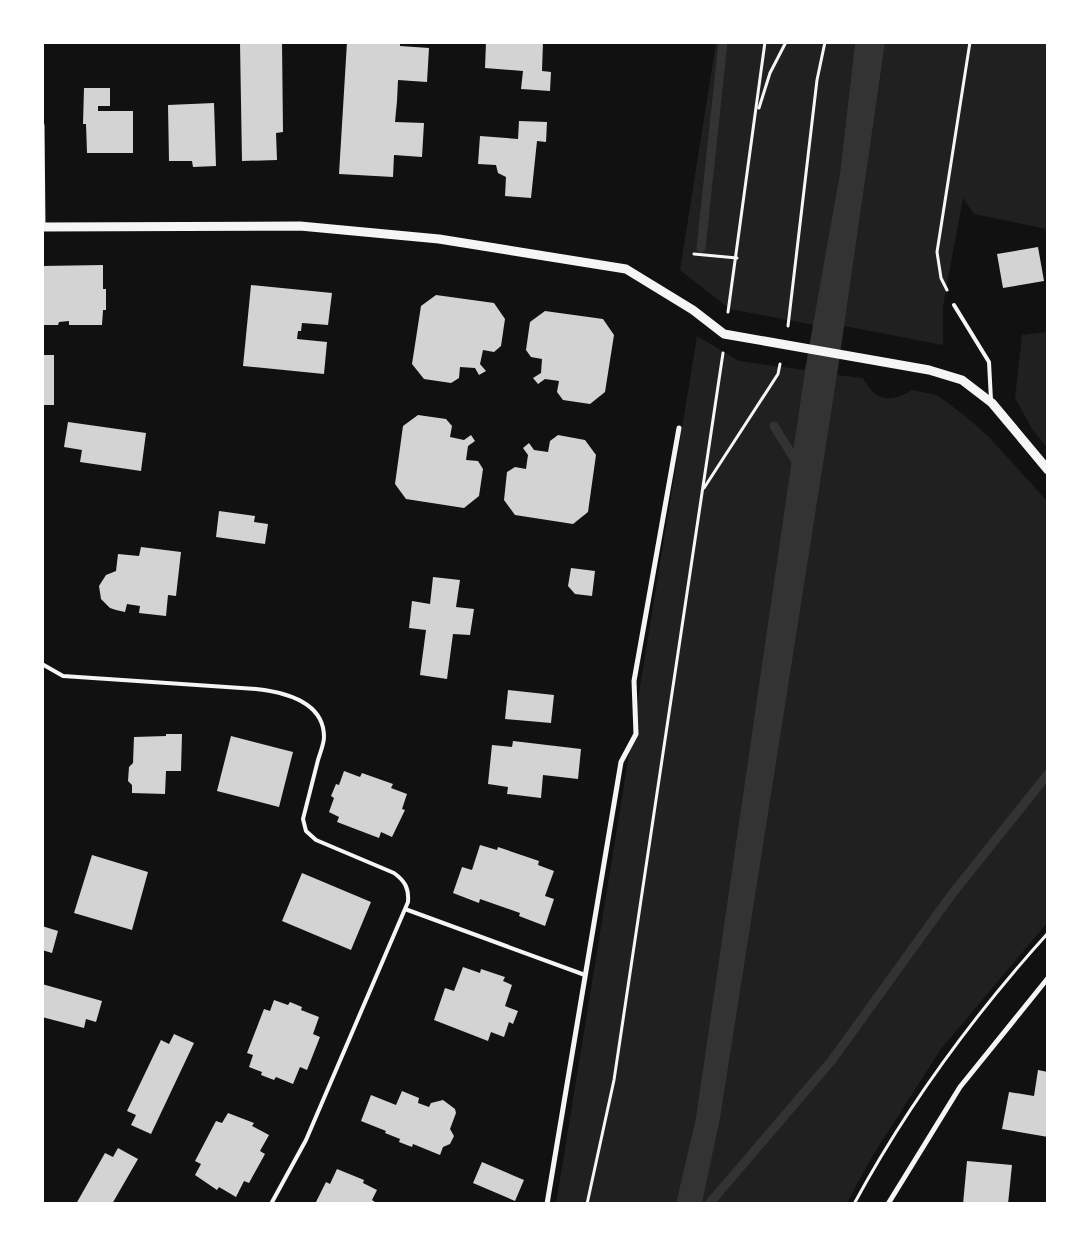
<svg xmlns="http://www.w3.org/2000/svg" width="1090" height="1246" viewBox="0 0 1090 1246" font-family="Poppins,sans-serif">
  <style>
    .green { fill: #202020 }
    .water { fill: #333 }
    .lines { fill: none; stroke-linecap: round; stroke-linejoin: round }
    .stream { stroke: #333; stroke-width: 9 }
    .building { fill: #d3d3d3 }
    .path { stroke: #f5f5f5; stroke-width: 3 }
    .service { stroke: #f5f5f5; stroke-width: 4 }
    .minor { stroke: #f5f5f5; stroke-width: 5 }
    .tertiary { stroke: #f5f5f5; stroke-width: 9 }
  </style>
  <rect width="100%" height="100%" fill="#111"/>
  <path class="green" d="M 716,43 L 855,43 L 840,173 L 814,325 L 730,309 L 680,270 Z
    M 885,43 L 1047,43 L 1047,229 L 974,214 L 963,198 L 943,306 L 943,345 L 844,326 Z
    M 1047,332 L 1048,332 L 1047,447 L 1032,429 L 1015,398 L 1022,335 Z
    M 697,336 L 739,361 L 805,370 L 789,485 L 817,492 L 837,375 L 863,378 C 876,402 890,403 912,390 L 937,395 L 964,415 L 988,436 L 1047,501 L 1047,923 L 941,1049 L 873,1155 L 847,1203 L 556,1204 Z"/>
  <path class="water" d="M 855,43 L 885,43 L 837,375 L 720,1118 L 702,1203 L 676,1204 L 696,1118 L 805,370 L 840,173 Z"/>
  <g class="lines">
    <path class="stream" d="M 701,248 L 723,42
      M 774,426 L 799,466
      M 709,1204 L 832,1060 L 952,894 L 1048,774"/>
  </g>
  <path class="building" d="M 282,42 L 283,132 L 276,133 L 277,160 L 242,161 L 240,43 Z
    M 347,42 L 400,42 L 400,46 L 429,48 L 427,82 L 398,80 L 397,101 L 395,122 L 424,123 L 422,157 L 394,155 L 393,177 L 339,174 Z
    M 486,42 L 543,42 L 542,71 L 551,72 L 550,91 L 521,89 L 523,71 L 485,68 Z
    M 84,88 L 110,88 L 110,106 L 98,106 L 98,111 L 133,111 L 133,153 L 87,153 L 86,124 L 83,124 Z
    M 214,103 L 216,166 L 193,167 L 192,161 L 169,161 L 168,105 Z
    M 519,121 L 547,122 L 546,142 L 537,141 L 531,198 L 505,196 L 506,177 L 498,173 L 496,165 L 478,164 L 480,136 L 518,139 Z
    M 1038,247 L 1044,281 L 1003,288 L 997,254 Z
    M 103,265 L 103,289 L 106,289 L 106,310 L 103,310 L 102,325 L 69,325 L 69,321 L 59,322 L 58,325 L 42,325 L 42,266 Z
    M 251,285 L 332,293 L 328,325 L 302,323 L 301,331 L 298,331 L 297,339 L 327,342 L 324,374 L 243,366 Z
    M 436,295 L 494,303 L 505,319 L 501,346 L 494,352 L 483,350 L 480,364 L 486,371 L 479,375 L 475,368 L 460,367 L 459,378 L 451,383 L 424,379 L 412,364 L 421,306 Z
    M 545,311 L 603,319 L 614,335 L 605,392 L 590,404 L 563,400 L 557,392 L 559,381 L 545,379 L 538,384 L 533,378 L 541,373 L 542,359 L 531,357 L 526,350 L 530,322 Z
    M 42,355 L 54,355 L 54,405 L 42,405 Z
    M 418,415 L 446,419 L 452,426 L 450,437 L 464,440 L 471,435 L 475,441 L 468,446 L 466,460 L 478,461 L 483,469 L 479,496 L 464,508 L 406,499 L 395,484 L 403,426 Z
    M 68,422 L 146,433 L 141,471 L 80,462 L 82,450 L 64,447 Z
    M 558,435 L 585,440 L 596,455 L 588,512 L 573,524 L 515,515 L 504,500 L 507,472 L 515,467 L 526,469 L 528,455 L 523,448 L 529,443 L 534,450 L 548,452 L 550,441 Z
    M 219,511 L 255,516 L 254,522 L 268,524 L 265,544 L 216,537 Z
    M 141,547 L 181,552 L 176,596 L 168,595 L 166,616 L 139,613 L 140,606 L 127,604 L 125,612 L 116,610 L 110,608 L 101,599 L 99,586 L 106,575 L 116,571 L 118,554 L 139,556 Z
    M 571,568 L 595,571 L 592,596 L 575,594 L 568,586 Z
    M 433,577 L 460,580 L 456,607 L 474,609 L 470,635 L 453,634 L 447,679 L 420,675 L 426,630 L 409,628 L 412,601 L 430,604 Z
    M 508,690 L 554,695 L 551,723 L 505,719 Z
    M 166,734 L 182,734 L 181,771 L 166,771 L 165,794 L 132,793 L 132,785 L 128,781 L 129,767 L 133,763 L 134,737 L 166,736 Z
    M 231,736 L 293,752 L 279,807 L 217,791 Z
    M 513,741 L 581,749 L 578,779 L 543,775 L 541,798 L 507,794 L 508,787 L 488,784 L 492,745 L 512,747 Z
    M 344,771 L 360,777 L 362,773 L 393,784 L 391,788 L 407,794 L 402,809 L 405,810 L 392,837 L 381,832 L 379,838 L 337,822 L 339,817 L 329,812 L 334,798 L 331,796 L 336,784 L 339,785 Z
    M 480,845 L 497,850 L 498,847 L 539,861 L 538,865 L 554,871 L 545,896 L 554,899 L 545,926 L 519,916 L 520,913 L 480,899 L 479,903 L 453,893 L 462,867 L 472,870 Z
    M 92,855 L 148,872 L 132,930 L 74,913 Z
    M 302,873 L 371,902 L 351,950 L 282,921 Z
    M 42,926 L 58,931 L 52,953 L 42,950 Z
    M 463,967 L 480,973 L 481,969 L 505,977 L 503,981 L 512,985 L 505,1006 L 518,1011 L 513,1024 L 509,1022 L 504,1037 L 491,1032 L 488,1041 L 434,1020 L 445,988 L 454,991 Z
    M 42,984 L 102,1001 L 96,1022 L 86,1019 L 84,1028 L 42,1017 Z
    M 274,1000 L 288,1005 L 290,1002 L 302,1007 L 301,1010 L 319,1017 L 313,1034 L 320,1037 L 307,1070 L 300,1067 L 293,1084 L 276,1077 L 274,1080 L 261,1075 L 262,1072 L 249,1067 L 253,1055 L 247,1053 L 264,1009 L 270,1011 Z
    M 174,1034 L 194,1043 L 151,1134 L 131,1125 L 136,1115 L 127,1111 L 161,1040 L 169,1044 Z
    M 1038,1070 L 1048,1072 L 1048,1137 L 1002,1129 L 1009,1092 L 1034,1096 Z
    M 402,1091 L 419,1098 L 418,1103 L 429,1107 L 431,1103 L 443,1100 L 455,1109 L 456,1113 L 450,1129 L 454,1136 L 450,1144 L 443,1147 L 440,1155 L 413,1144 L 412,1147 L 399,1142 L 400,1139 L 385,1133 L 386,1131 L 361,1121 L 371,1095 L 396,1105 Z
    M 228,1113 L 254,1123 L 252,1126 L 269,1135 L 260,1151 L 265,1154 L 249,1183 L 244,1181 L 236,1197 L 219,1187 L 217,1190 L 195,1175 L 201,1164 L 195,1161 L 216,1121 L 222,1123 Z
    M 118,1148 L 138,1159 L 112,1204 L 76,1204 L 105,1153 L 113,1157 Z
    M 967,1161 L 1012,1165 L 1008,1204 L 963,1204 Z
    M 482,1162 L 524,1180 L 515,1201 L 473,1183 Z
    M 337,1169 L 364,1180 L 363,1183 L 377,1190 L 372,1200 L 378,1204 L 315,1204 L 326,1182 L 330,1184 Z"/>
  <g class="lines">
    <path class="path" d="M 759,108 L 770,73 L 786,42
      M 694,254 L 737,258
      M 947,290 L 941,278 L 937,252 L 970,42
      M 728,312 L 765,42
      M 788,326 L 817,80 L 825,42
      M 704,488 L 778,374 L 780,364
      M 587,1204 L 614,1080 L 723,353
      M 854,1204 C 907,1106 973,1016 1048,933"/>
    <path class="service" d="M 954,305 L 989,362 L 991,400
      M 42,664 L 63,676 L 256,689 C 283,692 324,701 324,737 C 324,744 320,753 318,760 C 313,779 308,799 303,819 L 306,831 L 316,840 L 394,873 C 405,881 409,888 408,902 L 306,1140 L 271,1204
      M 405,909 L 585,975"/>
    <path class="minor" d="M 42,125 L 43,227
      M 547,1204 L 621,762 L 636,734 L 634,681 L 679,428
      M 888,1204 L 960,1087 L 1048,978"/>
    <path class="tertiary" d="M 42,227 L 300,226 L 439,239 L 626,269 L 693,310 L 724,334 L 929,370 L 962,380 L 992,403 L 1048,470"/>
  </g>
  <rect width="1090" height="1246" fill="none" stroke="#ffffff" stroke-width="88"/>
</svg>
